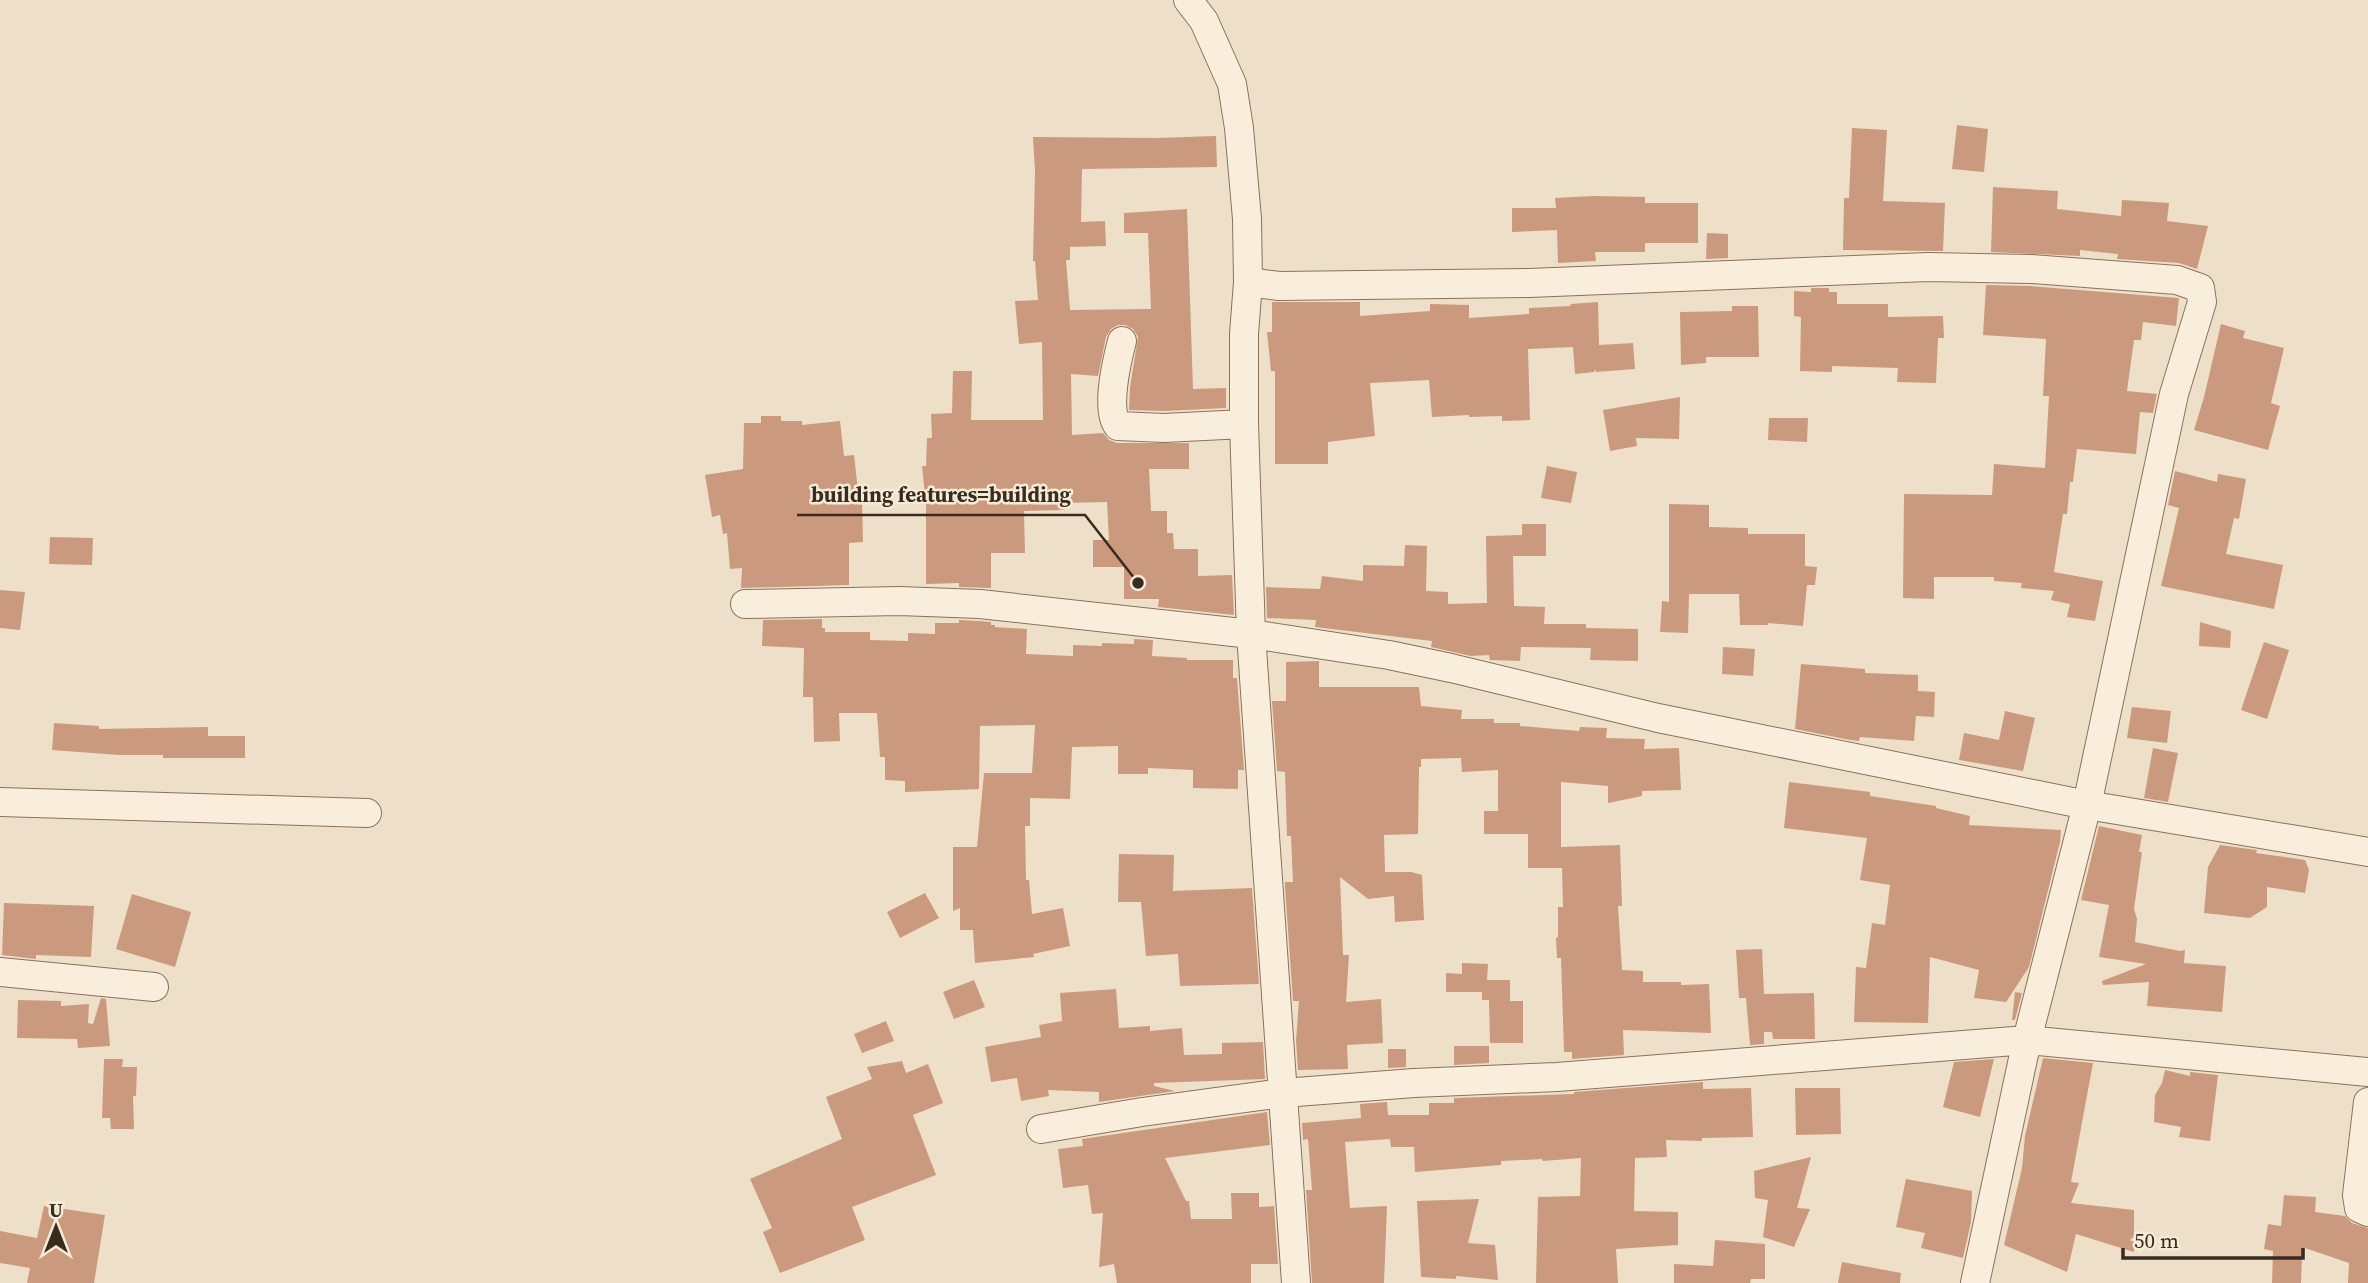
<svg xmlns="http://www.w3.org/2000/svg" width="2368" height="1283" viewBox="0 0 2368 1283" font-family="'Source Serif 4',serif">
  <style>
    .building { fill: #cb997e }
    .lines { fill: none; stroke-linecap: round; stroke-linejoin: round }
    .street-casing { stroke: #8a725d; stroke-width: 30 }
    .street { stroke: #f9eedb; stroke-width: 28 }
    .leader { fill: none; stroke: #3a2b20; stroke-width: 2.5 }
    .callout-dot { fill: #3a2b20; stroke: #f5ebd7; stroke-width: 2.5 }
    .callout-label { font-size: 21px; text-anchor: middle; font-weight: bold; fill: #3a2b20; stroke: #f5ebd7; stroke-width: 5; stroke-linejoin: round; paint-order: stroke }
  </style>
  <rect width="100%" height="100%" fill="#eee0c8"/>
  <path class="building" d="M 1957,125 L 1988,129 L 1984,172 L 1952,169 Z
    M 1852,128 L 1887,130 L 1883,201 L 1945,203 L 1943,251 L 1843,250 L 1844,198 L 1849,198 Z
    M 1216,136 L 1217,167 L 1082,169 L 1081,222 L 1105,221 L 1106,246 L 1070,247 L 1070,260 L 1066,260 L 1070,310 L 1151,309 L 1148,233 L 1124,233 L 1124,213 L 1187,209 L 1193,389 L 1226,388 L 1226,408 L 1164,411 L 1129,410 L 1130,387 L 1138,337 L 1133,329 L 1125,325 L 1118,325 L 1111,329 L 1106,337 L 1098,376 L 1071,374 L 1072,435 L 1103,433 L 1109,440 L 1117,443 L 1189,443 L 1189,469 L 1149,469 L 1151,511 L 1167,511 L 1167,533 L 1173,533 L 1174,549 L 1198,549 L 1198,576 L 1232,575 L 1234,615 L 1158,607 L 1159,599 L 1124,599 L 1124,567 L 1093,567 L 1093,540 L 1109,540 L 1107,502 L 1064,503 L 1065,510 L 1024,511 L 1025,553 L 991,553 L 991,588 L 959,587 L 959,583 L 926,584 L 926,505 L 922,466 L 926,466 L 927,438 L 932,438 L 931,414 L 952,413 L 953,371 L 972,371 L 971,420 L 1043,420 L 1042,342 L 1019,344 L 1015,301 L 1038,300 L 1035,261 L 1033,261 L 1035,171 L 1033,137 L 1156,138 Z
    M 1993,187 L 2058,191 L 2057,209 L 2121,216 L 2122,200 L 2169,203 L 2167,221 L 2208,226 L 2197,269 L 2179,263 L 2117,259 L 2118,254 L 2080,250 L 2080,256 L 1991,252 Z
    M 1593,196 L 1645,197 L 1645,203 L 1698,203 L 1698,243 L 1645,243 L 1645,252 L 1595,252 L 1596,261 L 1558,263 L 1557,230 L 1512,232 L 1512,208 L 1556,208 L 1555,198 Z
    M 1707,233 L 1728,234 L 1728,258 L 1706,259 Z
    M 1986,285 L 2030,286 L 2179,298 L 2176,326 L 2143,322 L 2141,340 L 2134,340 L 2127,391 L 2157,394 L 2153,413 L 2140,412 L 2136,454 L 2077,449 L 2073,482 L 2070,482 L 2067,514 L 2063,514 L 2054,572 L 2103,581 L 2095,621 L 2067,617 L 2070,604 L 2051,600 L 2054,591 L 2021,588 L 2022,583 L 1994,581 L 1994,577 L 1934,577 L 1934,599 L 1903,598 L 1904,494 L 1992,495 L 1994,464 L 2045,468 L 2049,396 L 2043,396 L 2046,339 L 1983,335 Z
    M 1811,288 L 1829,288 L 1829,292 L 1837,292 L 1837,304 L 1888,304 L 1888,317 L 1943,316 L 1944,338 L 1938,338 L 1936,383 L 1897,382 L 1898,368 L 1832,366 L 1832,372 L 1800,371 L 1801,317 L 1794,316 L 1794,291 L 1811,292 Z
    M 1272,302 L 1360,302 L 1360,316 L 1430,311 L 1430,304 L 1469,305 L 1469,318 L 1529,314 L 1529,308 L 1571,306 L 1570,304 L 1598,302 L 1599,345 L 1633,343 L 1635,369 L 1596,372 L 1595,369 L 1594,372 L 1575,374 L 1573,347 L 1528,349 L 1530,420 L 1502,421 L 1502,416 L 1469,417 L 1469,415 L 1432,417 L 1429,380 L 1370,383 L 1375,436 L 1328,442 L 1328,464 L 1275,464 L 1275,371 L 1271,371 L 1267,332 L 1272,332 Z
    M 1732,306 L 1758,306 L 1759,357 L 1706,357 L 1706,363 L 1681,365 L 1680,312 L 1732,311 Z
    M 2221,324 L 2245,331 L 2243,338 L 2284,348 L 2271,403 L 2280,406 L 2268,450 L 2194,430 L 2204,397 Z
    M 1680,397 L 1679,439 L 1636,438 L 1637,446 L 1610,451 L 1603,410 Z
    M 761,416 L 781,416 L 781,421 L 802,421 L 802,425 L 840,421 L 844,456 L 854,455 L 859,499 L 862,499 L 863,542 L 849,543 L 849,585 L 741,588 L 742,568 L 730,569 L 727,533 L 723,534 L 720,515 L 712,517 L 705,475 L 743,469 L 744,423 L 761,423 Z
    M 1769,418 L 1808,418 L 1807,442 L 1768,440 Z
    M 1547,466 L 1577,472 L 1571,503 L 1541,498 Z
    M 2175,471 L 2217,482 L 2218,474 L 2246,479 L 2239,519 L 2234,518 L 2226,554 L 2283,565 L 2274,609 L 2161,586 L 2179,508 L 2168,505 Z
    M 1669,504 L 1709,505 L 1709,527 L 1748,528 L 1748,534 L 1805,534 L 1805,566 L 1817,567 L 1815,585 L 1807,585 L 1803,626 L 1768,623 L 1768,625 L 1740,625 L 1739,594 L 1689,594 L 1688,633 L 1660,632 L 1662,601 L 1669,602 Z
    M 1522,524 L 1546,524 L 1546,556 L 1513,556 L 1514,606 L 1545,607 L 1544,624 L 1586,624 L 1586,628 L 1638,629 L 1638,661 L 1590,660 L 1591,648 L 1521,647 L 1520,661 L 1490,660 L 1489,655 L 1471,656 L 1431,647 L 1432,641 L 1315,627 L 1316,620 L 1267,618 L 1266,587 L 1320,589 L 1322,576 L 1363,581 L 1363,565 L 1404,566 L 1405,545 L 1427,546 L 1426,591 L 1448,592 L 1448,604 L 1487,603 L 1486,536 L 1522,535 Z
    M 50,537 L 93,538 L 92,565 L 49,564 Z
    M 0,590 L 25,592 L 20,630 L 0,628 Z
    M 822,619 L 822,628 L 825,628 L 825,632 L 870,632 L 870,640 L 908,641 L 908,633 L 935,634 L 935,623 L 959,623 L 959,620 L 979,621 L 991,622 L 991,625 L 995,625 L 995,627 L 1027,629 L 1026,654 L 1073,656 L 1073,645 L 1102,646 L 1102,643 L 1134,644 L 1134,639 L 1153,640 L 1152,656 L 1187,658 L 1187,660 L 1233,660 L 1233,678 L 1237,678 L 1244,770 L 1238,770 L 1238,789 L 1193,788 L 1193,770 L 1148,768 L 1148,774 L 1118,774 L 1118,746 L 1072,747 L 1070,799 L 1030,798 L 1030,826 L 1025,826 L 1026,880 L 1029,880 L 1032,914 L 1063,908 L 1070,946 L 1033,954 L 1034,957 L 975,963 L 973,930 L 960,930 L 960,908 L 953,911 L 953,847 L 977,847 L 984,773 L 1032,773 L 1035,725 L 980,726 L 979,789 L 905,792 L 905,781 L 885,780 L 885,757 L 880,757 L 877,713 L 839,713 L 840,741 L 814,742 L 813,697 L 803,697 L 804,648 L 762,646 L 763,620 Z
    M 2200,622 L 2231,631 L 2230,648 L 2199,646 Z
    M 2264,642 L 2289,650 L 2267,719 L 2241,710 Z
    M 1723,647 L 1755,649 L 1753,676 L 1722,674 Z
    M 1319,661 L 1319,687 L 1419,687 L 1421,706 L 1462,710 L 1461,719 L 1494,719 L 1494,723 L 1520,723 L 1520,726 L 1579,731 L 1580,727 L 1607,728 L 1606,738 L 1645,739 L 1644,749 L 1679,748 L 1681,790 L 1642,791 L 1642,796 L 1608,803 L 1608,786 L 1561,782 L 1561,847 L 1620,845 L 1622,906 L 1618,906 L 1622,970 L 1643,971 L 1643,982 L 1681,982 L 1681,985 L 1709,984 L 1711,1033 L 1623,1030 L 1624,1055 L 1572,1059 L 1572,1052 L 1564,1052 L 1561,958 L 1557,958 L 1556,938 L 1558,937 L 1558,907 L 1563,907 L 1562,868 L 1528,868 L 1528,834 L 1484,834 L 1484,811 L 1498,811 L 1498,770 L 1462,772 L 1461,758 L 1421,759 L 1421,767 L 1419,767 L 1418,834 L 1384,835 L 1385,872 L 1411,872 L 1422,875 L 1424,920 L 1395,922 L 1394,896 L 1368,899 L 1340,877 L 1343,955 L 1349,955 L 1346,1002 L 1381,999 L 1383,1043 L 1347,1045 L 1348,1069 L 1298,1070 L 1296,1041 L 1299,1001 L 1293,1001 L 1285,887 L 1285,882 L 1293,882 L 1291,836 L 1287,836 L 1285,772 L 1277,771 L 1272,701 L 1286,701 L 1286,662 Z
    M 1801,664 L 1865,669 L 1865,673 L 1918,675 L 1918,691 L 1935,692 L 1934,717 L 1916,716 L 1914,741 L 1860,737 L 1859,741 L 1850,740 L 1795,729 Z
    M 2132,707 L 2171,711 L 2167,743 L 2127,738 Z
    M 2005,711 L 2035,718 L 2023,771 L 1959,760 L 1964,733 L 1999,740 Z
    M 54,723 L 99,726 L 99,729 L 208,727 L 208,736 L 245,736 L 245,758 L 163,758 L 163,755 L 119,755 L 52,750 Z
    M 2153,748 L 2178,753 L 2168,802 L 2144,798 Z
    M 1789,782 L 1870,792 L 1870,796 L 1936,806 L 1936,808 L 1970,816 L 1969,825 L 2061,830 L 2060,842 L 2029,967 L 2006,1002 L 1974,998 L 1979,970 L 1930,957 L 1928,1023 L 1854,1022 L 1856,967 L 1866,968 L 1872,923 L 1885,925 L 1890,885 L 1860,880 L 1867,838 L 1784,828 Z
    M 2099,826 L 2142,835 L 2139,852 L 2142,852 L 2134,909 L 2137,919 L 2135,942 L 2180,951 L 2185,950 L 2184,963 L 2226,966 L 2222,1012 L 2147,1006 L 2149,982 L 2103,985 L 2102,981 L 2146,964 L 2099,957 L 2109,905 L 2081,900 Z
    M 2220,845 L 2257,850 L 2256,853 L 2305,860 L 2309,870 L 2305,893 L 2267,887 L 2267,907 L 2250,918 L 2204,913 L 2208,867 Z
    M 1119,854 L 1174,855 L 1173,891 L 1252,888 L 1259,984 L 1180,986 L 1178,954 L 1146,956 L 1141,902 L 1118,902 Z
    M 925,893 L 939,918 L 900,938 L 887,912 Z
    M 132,894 L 191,912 L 175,967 L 116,949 Z
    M 4,903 L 94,906 L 91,957 L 36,955 L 36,959 L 2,955 Z
    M 1762,949 L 1764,994 L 1814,993 L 1815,1039 L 1773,1039 L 1772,1032 L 1764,1032 L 1764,1044 L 1750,1045 L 1746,998 L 1739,998 L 1736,950 Z
    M 1462,963 L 1488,964 L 1487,980 L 1510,980 L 1510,1001 L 1523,1001 L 1523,1043 L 1490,1043 L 1489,1000 L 1482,1000 L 1482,992 L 1446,992 L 1446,973 L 1462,974 Z
    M 974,980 L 985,1007 L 954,1019 L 943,992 Z
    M 1116,989 L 1119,1028 L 1150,1026 L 1150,1031 L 1182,1028 L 1184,1055 L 1222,1054 L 1222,1043 L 1263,1042 L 1265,1079 L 1154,1083 L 1154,1086 L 1175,1091 L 1099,1102 L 1099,1092 L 1048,1090 L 1049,1096 L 1021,1101 L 1017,1078 L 991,1082 L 985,1047 L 1041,1037 L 1039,1025 L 1062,1021 L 1060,993 Z
    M 2015,992 L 2022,993 L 2015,1020 L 2012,1020 Z
    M 101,998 L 106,999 L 110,1046 L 78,1048 L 77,1039 L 17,1038 L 18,1000 L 61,1001 L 61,1006 L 89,1004 L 88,1023 L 93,1024 Z
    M 886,1021 L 894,1041 L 862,1053 L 854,1034 Z
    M 1454,1046 L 1489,1046 L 1489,1063 L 1454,1065 Z
    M 1388,1049 L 1406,1049 L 1406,1067 L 1388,1068 Z
    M 2043,1058 L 2093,1063 L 2071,1182 L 2079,1183 L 2071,1203 L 2134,1210 L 2134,1252 L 2076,1234 L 2067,1272 L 2004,1245 L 2022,1168 L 2025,1136 Z
    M 104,1059 L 123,1059 L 122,1067 L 137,1067 L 136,1096 L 133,1096 L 134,1129 L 111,1129 L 110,1118 L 102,1118 Z
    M 1994,1059 L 1980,1117 L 1943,1107 L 1954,1062 Z
    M 902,1061 L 906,1073 L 928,1064 L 943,1103 L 913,1115 L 936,1175 L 852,1207 L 865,1240 L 780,1273 L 763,1232 L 772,1228 L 750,1179 L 842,1139 L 826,1097 L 872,1079 L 867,1067 Z
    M 2165,1070 L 2190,1076 L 2190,1072 L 2218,1075 L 2210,1141 L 2179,1137 L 2181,1127 L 2154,1122 L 2155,1095 L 2162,1083 Z
    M 1703,1082 L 1703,1089 L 1751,1088 L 1753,1137 L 1702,1138 L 1702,1141 L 1666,1140 L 1667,1157 L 1635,1158 L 1634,1211 L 1678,1212 L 1678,1245 L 1616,1249 L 1618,1283 L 1536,1283 L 1538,1197 L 1580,1196 L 1581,1158 L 1543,1161 L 1542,1159 L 1501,1161 L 1501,1165 L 1415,1172 L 1414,1147 L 1391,1147 L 1390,1139 L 1345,1142 L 1350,1208 L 1387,1206 L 1384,1283 L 1312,1283 L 1306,1190 L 1312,1190 L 1308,1139 L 1303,1140 L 1302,1123 L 1361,1118 L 1360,1104 L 1387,1102 L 1388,1115 L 1429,1115 L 1429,1103 L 1454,1103 L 1454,1098 L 1574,1094 L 1574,1092 Z
    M 1795,1088 L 1840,1088 L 1841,1134 L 1796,1135 Z
    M 1267,1112 L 1270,1145 L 1165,1158 L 1186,1201 L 1189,1201 L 1191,1219 L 1232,1219 L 1231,1193 L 1259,1193 L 1259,1207 L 1274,1206 L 1278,1264 L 1251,1264 L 1251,1283 L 1117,1283 L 1114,1264 L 1099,1267 L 1103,1213 L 1092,1214 L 1088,1185 L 1063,1188 L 1058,1149 L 1083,1146 L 1082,1139 Z
    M 1811,1157 L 1797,1208 L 1810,1209 L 1794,1247 L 1763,1237 L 1768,1200 L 1755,1198 L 1754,1171 Z
    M 1906,1179 L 1972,1191 L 1971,1222 L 1963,1258 L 1921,1248 L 1925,1233 L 1896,1227 Z
    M 2284,1195 L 2316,1197 L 2315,1212 L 2345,1216 L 2352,1223 L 2368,1228 L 2368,1283 L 2348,1283 L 2349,1263 L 2305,1248 L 2304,1255 L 2302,1255 L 2301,1283 L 2272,1283 L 2273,1251 L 2264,1249 L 2268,1224 L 2281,1226 Z
    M 1479,1199 L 1468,1243 L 1495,1245 L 1498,1280 L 1456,1276 L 1456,1279 L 1421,1277 L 1417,1201 Z
    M 44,1206 L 105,1215 L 94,1283 L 27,1283 L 30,1268 L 0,1263 L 0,1231 L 37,1238 Z
    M 1715,1240 L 1765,1244 L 1765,1279 L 1751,1279 L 1750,1283 L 1674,1283 L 1674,1264 L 1713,1266 Z
    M 1842,1262 L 1901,1273 L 1900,1283 L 1838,1283 Z"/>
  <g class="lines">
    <defs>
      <path id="street" d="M 1188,0 L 1204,21 L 1232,84 L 1239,128 L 1247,219 L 1248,282 L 1244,334 L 1244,424 L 1251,634 L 1296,1283
        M 1248,282 L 1279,286 L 1529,283 L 1928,267 L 2031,269 L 2177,280 L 2200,288 L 2202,302 L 2174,394 L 2087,805 L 2027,1040 L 1975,1283
        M 1122,341 C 1117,360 1105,411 1118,426 L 1164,428 L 1244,424
        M 745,604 L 899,601 L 980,604 L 1251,634 L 1389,655 L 1451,668 L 1658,718 L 2087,805 L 2368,852
        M 0,802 L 367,813
        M 0,972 L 154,987
        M 2368,1102 L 2357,1195 L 2359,1208 L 2368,1212
        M 1041,1129 L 1142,1112 L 1283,1093 L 1414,1083 L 1557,1077 L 2027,1040 L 2368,1072"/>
    </defs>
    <use href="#street" class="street-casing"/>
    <use href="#street" class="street"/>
  </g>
  <path class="leader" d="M1138 583L1085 515H797"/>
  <circle class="callout-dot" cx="1138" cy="583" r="7"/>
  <g class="callout-label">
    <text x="941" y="502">building features=building</text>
  </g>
  <g transform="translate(56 1227)" stroke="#f5ebd7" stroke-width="5" paint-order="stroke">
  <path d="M0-5L12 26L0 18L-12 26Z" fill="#3a2b20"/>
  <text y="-10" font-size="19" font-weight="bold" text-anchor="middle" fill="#3a2b20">U</text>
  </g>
  <path d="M2123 1248v10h180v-10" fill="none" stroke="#3a2b20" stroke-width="3.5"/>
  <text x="2134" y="1248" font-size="21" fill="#3a2b20" stroke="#f5ebd7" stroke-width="5" paint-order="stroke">50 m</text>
</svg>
